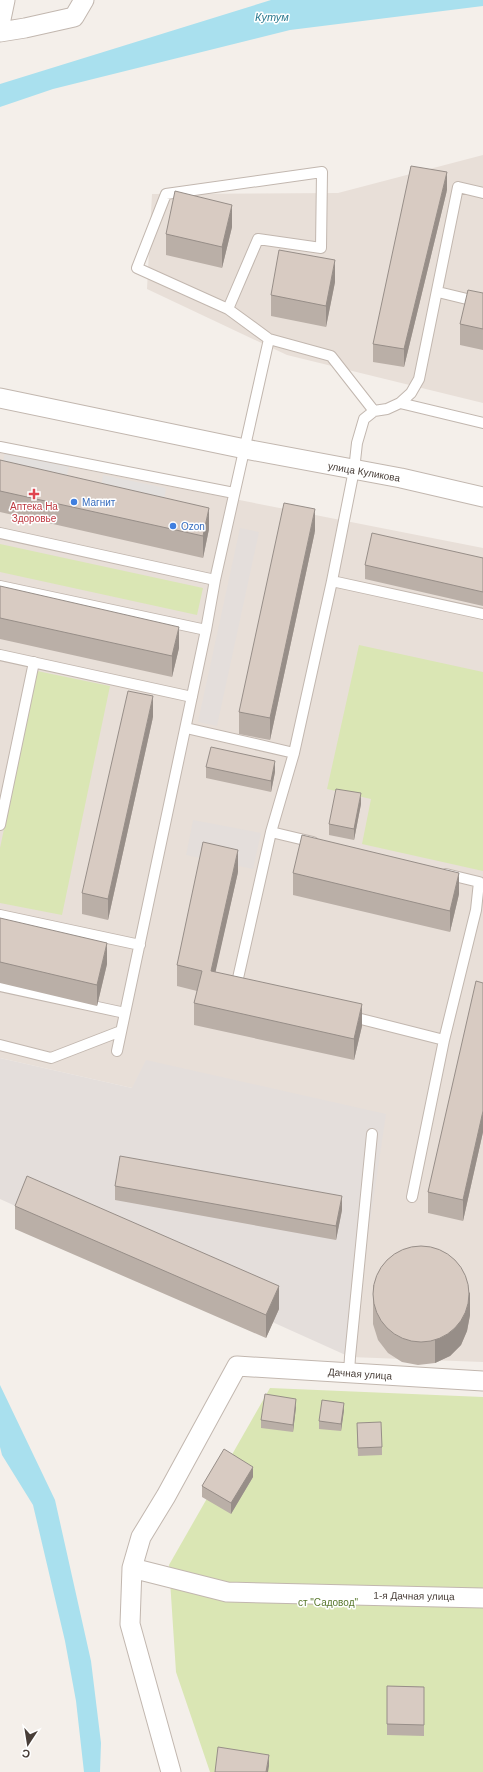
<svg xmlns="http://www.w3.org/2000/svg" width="483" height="1772" viewBox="0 0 483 1772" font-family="Arial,sans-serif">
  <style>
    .residential { fill: #e8dfd8 }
    .industrial { fill: #e4dedb }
    .green { fill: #dae6b4 }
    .parking { fill: #e3e0de }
    .water { fill: #a9e0ee }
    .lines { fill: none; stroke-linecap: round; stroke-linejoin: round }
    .lane-casing { stroke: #c2b7af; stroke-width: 12 }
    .street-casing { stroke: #c2b7af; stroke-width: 21 }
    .lane { stroke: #fff; stroke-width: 10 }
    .street { stroke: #fff; stroke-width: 19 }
    .wall { fill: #baafa7 }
    .shaded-wall { fill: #978e88 }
    .building { fill: #d8cbc2; stroke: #978e88 }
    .health-dot { fill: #e0444e; stroke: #fff; stroke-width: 1.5 }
    .shop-dot { fill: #3f7fe0; stroke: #fff; stroke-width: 1.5 }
    .labels { text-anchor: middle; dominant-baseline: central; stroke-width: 3; stroke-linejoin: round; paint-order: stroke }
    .street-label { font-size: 10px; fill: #483e38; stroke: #fff }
    .shop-label { font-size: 10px; fill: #366cbe; stroke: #fff; text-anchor: start }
    .health-label { font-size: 10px; fill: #be3a42; stroke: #fff }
    .park-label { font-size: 10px; fill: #58782d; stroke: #fff }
    .water-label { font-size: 11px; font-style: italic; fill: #2e7b90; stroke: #fff }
  </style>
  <rect width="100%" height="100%" fill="#f4efea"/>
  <path class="residential" d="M 483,155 L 483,403 L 287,355 L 147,289 L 152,194 L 338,193 Z
    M 0,453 L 483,548 L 483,1362 L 350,1357 L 132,1088 L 0,1058 Z"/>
  <path class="industrial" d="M 240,528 L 259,532 L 217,726 L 198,722 Z
    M 193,820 L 261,833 L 253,869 L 186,855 Z
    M 0,1058 L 132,1088 L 146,1060 L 386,1114 L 350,1357 L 0,1199 Z"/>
  <path class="green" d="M 0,544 L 203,588 L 197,615 L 0,572 Z
    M 359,645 L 483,672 L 483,871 L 362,844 L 371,799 L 327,789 Z
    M 37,671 L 110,686 L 62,915 L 0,903 L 0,848 Z
    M 270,1388 L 483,1397 L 483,1772 L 210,1772 L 176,1672 L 169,1565 Z"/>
  <path class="parking" d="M 5,453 L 69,466 L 66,479 L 2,466 Z
    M 103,475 L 166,488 L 164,500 L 101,488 Z"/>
  <path class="water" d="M 271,0 L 483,0 L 483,6 L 290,30 L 53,89 L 0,107 L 0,84 Z
    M 0,1385 L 55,1500 L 91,1661 L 101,1743 L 100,1772 L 84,1772 L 76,1701 L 65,1641 L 33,1505 L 2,1455 L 0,1447 Z"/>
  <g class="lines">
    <defs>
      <path id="lane" d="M 438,292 L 483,303
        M 269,339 L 331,356 L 374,411
        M 400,403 L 483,423
        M 0,447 L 234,493
        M 0,533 L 215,580
        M 332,581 L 483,614
        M 0,586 L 206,630
        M 0,655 L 192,697
        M 186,728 L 294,753
        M 0,825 L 34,662
        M 271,832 L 313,842
        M 0,915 L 140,945
        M 0,986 L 125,1013
        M 238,988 L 236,987 L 271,832 L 294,753 L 332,581 L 354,470 L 357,443 L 364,419 L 374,411 L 387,409 L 400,403 L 411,393 L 419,379 L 458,187 L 483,193
        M 349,1016 L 444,1040
        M 0,1045 L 51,1058 L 121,1031
        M 117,1051 L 206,630 L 215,580 L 269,339 L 228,309 L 137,268 L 166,194 L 322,172 L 321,248 L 258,239 L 228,309
        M 412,1197 L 444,1040 L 476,910 L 479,882 L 446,874
        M 349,1373 L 350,1357 L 372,1134"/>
      <path id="street" d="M 0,24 L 5,0
        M 0,32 L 25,28 L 74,17 L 84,0
        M 0,398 L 245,449 L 401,478 L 483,497
        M 132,1568 L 227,1592 L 483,1598
        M 171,1772 L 130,1624 L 132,1568 L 141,1537 L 166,1496 L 237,1366 L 483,1381"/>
    </defs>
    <use href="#lane" class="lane-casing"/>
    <use href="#street" class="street-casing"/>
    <use href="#lane" class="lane"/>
    <use href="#street" class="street"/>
  </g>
  <path class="wall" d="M 447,190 L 404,367 L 373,362 L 373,344 Z
    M 232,227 L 222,268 L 166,255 L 166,234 Z
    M 335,282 L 326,327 L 271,316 L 271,295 Z
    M 483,293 L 483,350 L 460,345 L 460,324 Z
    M 0,460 L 209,529 L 203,558 L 0,512 Z
    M 315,531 L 270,740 L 239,734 L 239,712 Z
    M 483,558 L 483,606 L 365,579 L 365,565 Z
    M 0,586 L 179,648 L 172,677 L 0,639 Z
    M 153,717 L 108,920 L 82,914 L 82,893 Z
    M 206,767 L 275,772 L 271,792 L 206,778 Z
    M 361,804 L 354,840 L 329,835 L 329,824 Z
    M 238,872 L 215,972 L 362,1026 L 354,1060 L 194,1025 L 194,1003 L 197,991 L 177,986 L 177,965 Z
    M 293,873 L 459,894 L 450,932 L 293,895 Z
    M 0,918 L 107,964 L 97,1006 L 0,983 Z
    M 483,983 L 483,1132 L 463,1221 L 428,1213 L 428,1192 Z
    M 115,1186 L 342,1210 L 336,1240 L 115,1200 Z
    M 15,1206 L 279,1309 L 266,1338 L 15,1229 Z
    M 373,1285 L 470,1315 L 467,1331 L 461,1345 L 450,1356 L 435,1363 L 418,1365 L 402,1362 L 388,1353 L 378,1340 L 373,1324 Z
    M 296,1407 L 293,1432 L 261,1428 L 261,1420 Z
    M 344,1410 L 341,1431 L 319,1429 L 319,1421 Z
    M 357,1430 L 382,1447 L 382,1455 L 358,1456 Z
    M 253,1477 L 231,1514 L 202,1497 L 202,1486 Z
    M 387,1686 L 424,1687 L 424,1736 L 387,1735 Z"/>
  <path class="shaded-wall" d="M 447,172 L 447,190 L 404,367 L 404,349 Z
    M 232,205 L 232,227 L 222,268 L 222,247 Z
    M 335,260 L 335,282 L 326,327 L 326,306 Z
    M 209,508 L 209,529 L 203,558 L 203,536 Z
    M 315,509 L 315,531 L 270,740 L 270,718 Z
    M 179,627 L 179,648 L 172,677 L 172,656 Z
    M 153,696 L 153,717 L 108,920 L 108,899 Z
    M 275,761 L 275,772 L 271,792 L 271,781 Z
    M 361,793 L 361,804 L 354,840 L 354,829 Z
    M 238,850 L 238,872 L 211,992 L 211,971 Z
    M 459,873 L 459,894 L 450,932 L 450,911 Z
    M 107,943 L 107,964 L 97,1006 L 97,985 Z
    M 362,1004 L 362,1026 L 354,1060 L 354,1039 Z
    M 483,1111 L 483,1132 L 463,1221 L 463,1200 Z
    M 342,1196 L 342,1210 L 336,1240 L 336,1226 Z
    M 279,1286 L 279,1309 L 266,1338 L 266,1315 Z
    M 470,1292 L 470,1315 L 467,1331 L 461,1345 L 450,1356 L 435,1363 L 435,1340 Z
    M 296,1399 L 296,1407 L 293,1432 L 293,1425 Z
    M 344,1403 L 344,1410 L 341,1431 L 341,1424 Z
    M 253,1467 L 253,1477 L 231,1514 L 231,1503 Z
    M 269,1755 L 269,1766 L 268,1772 L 266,1772 Z"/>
  <path class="building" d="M 411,166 L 447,172 L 404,349 L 373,344 Z
    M 175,191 L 232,205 L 222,247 L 166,234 Z
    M 279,250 L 335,260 L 326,306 L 271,295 Z
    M 468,290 L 483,293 L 483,329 L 460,324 Z
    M 0,460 L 209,508 L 203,536 L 0,491 Z
    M 284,503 L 315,509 L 270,718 L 239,712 Z
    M 372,533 L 483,558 L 483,592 L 365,565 Z
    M 0,586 L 179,627 L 172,656 L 0,618 Z
    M 128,691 L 153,696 L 108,899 L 82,893 Z
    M 211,747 L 275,761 L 271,781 L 206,767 Z
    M 336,789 L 361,793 L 354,829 L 329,824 Z
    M 302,835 L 459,873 L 450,911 L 293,873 Z
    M 203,842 L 238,850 L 211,971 L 362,1004 L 354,1039 L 194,1003 L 202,971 L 177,965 Z
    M 0,918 L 107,943 L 97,985 L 0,962 Z
    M 476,981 L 483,983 L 483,1111 L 463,1200 L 428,1192 Z
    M 120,1156 L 342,1196 L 336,1226 L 115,1186 Z
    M 27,1176 L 279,1286 L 266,1315 L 15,1206 Z
    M373 1294a48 48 0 1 1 96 0a48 48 0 1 1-96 0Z
    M 265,1394 L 296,1399 L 293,1425 L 261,1420 Z
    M 322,1400 L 344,1403 L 341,1424 L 319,1421 Z
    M 381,1422 L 382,1447 L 358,1448 L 357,1423 Z
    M 224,1449 L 253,1467 L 231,1503 L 202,1486 Z
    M 387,1686 L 424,1687 L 424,1725 L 387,1724 Z
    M 218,1747 L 269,1755 L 266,1772 L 215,1772 Z"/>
  <path class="health-dot" d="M32 488h4v4h4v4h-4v4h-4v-4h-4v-4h4z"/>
  <g class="shop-dot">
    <circle cx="74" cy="502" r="4"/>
    <circle cx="173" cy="526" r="4"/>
  </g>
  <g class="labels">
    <g class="street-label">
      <text transform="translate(364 472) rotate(10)">улица Куликова</text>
      <text transform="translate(360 1374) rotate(4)">Дачная улица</text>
      <text transform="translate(414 1596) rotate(1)">1-я Дачная улица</text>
    </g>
    <g class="shop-label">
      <text x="82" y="502">Магнит</text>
      <text x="181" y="526">Ozon</text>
    </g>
    <g class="health-label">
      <text x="34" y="506">Аптека На<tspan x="34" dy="12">Здоровье</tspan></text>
    </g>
    <g class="park-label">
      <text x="328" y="1602">ст "Садовод"</text>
    </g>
    <g class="water-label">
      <text x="272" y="17">Кутум</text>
    </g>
  </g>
  <g transform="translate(28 1744) rotate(192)" stroke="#ffffff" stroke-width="3" paint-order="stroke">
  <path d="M0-3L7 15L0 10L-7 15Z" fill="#483e38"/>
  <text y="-6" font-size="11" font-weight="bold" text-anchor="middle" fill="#483e38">С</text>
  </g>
</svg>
